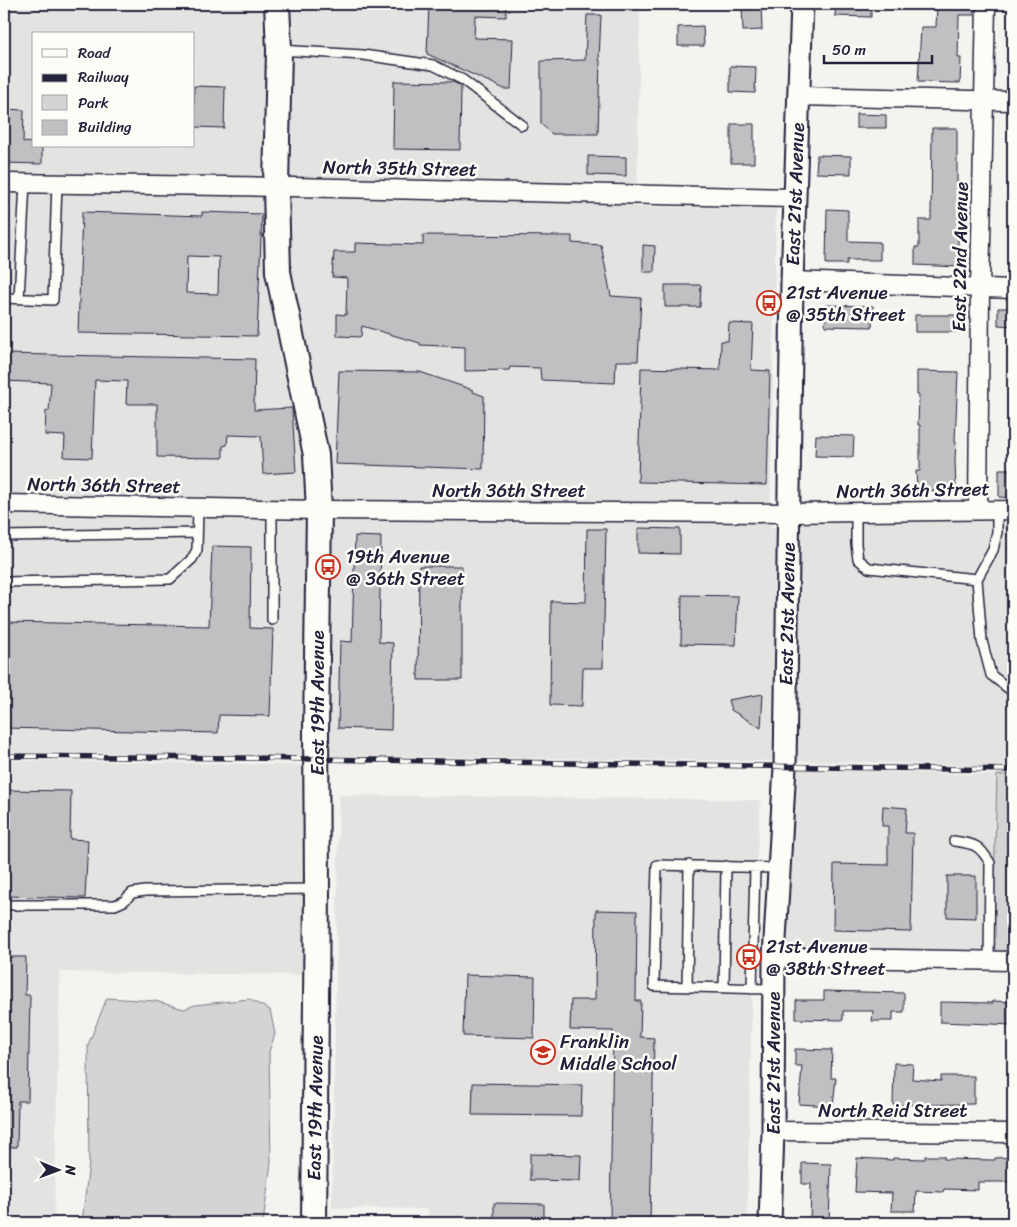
<svg xmlns="http://www.w3.org/2000/svg" width="1017" height="1227" viewBox="0 0 1017 1227" font-family="Sriracha,sans-serif">
  <style>
    .built { fill: #e4e3e2; fill-rule: evenodd }
    .green { fill: #d5d4d5; stroke: #7c7b88 }
    .building { fill: #c0bfc2; stroke: #22223b; fill-rule: evenodd }
    .lines { fill: none; stroke-linecap: round; stroke-linejoin: round }
    .service-casing { stroke: #22223b; stroke-width: 12 }
    .minor-casing { stroke: #22223b; stroke-width: 21 }
    .tertiary-casing { stroke: #22223b; stroke-width: 25 }
    .secondary-casing { stroke: #22223b; stroke-width: 28 }
    .service { stroke: #fdfcf7; stroke-width: 9 }
    .minor { stroke: #fdfcf7; stroke-width: 18 }
    .tertiary { stroke: #fdfcf7; stroke-width: 21 }
    .secondary { stroke: #fdfcf7; stroke-width: 24 }
    .rail-casing { stroke: #22223b; stroke-width: 5.5 }
    .rail { stroke: #fdfcf7; stroke-width: 4; stroke-dasharray: 11; stroke-linecap: butt }
    .labels { text-anchor: middle; dominant-baseline: central; stroke-width: 5; stroke-linejoin: round; paint-order: stroke }
    .street-label { font-size: 19px; fill: #22223b; stroke: #fdfcf7 }
    .poi-label { font-size: 19px; fill: #22223b; stroke: #fdfcf7; text-anchor: start }
  </style>
  <rect width="100%" height="100%" fill="#f4f3ef"/>
  <filter id="ink" filterUnits="userSpaceOnUse"><feTurbulence type="fractalNoise" baseFrequency=".02" numOctaves="2"/><feDisplacementMap in="SourceGraphic" scale="10" xChannelSelector="R" yChannelSelector="G"/><feConvolveMatrix kernelMatrix="1 2 1 2 8 2 1 2 1" color-interpolation-filters="sRGB"/></filter>
  <g filter="url(#ink)">
    <path class="built" d="M 4,4 L 640,4 L 637,207 L 776,208 L 770,527 L 795,527 L 795,517 L 1013,515 L 1013,768 L 867,762 L 4,752 ZM 34,34 L 194,34 L 194,146 L 34,146 Z
      M 4,760 L 316,765 L 314,975 L 60,972 L 54,1223 L 4,1223 Z
      M 788,769 L 997,775 L 992,957 L 787,955 Z
      M 339,795 L 761,800 L 754,895 L 747,1223 L 428,1223 L 428,1209 L 332,1208 Z"/>
    <path class="green" d="M 997,775 L 1013,775 L 1013,956 L 992,957 Z
      M 107,998 L 155,1001 L 184,1009 L 195,1005 L 249,999 L 270,1010 L 275,1034 L 269,1052 L 271,1162 L 263,1223 L 82,1223 L 89,1163 L 88,1045 Z"/>
    <path class="building" d="M 429,4 L 506,4 L 506,17 L 475,16 L 474,38 L 513,39 L 511,89 L 504,89 L 490,82 L 490,81 L 487,81 L 427,54 Z
      M 742,4 L 761,4 L 762,30 L 743,31 Z
      M 836,4 L 871,4 L 871,17 L 835,16 Z
      M 937,4 L 974,4 L 974,15 L 959,15 L 958,58 L 961,58 L 960,83 L 918,82 L 921,27 L 936,27 Z
      M 587,15 L 601,15 L 599,60 L 600,60 L 598,134 L 552,134 L 541,124 L 541,61 L 585,60 Z
      M 703,26 L 704,46 L 678,46 L 678,27 Z
      M 730,66 L 756,67 L 755,93 L 730,92 Z
      M 394,81 L 453,82 L 461,86 L 460,150 L 393,149 Z
      M 194,86 L 225,87 L 224,128 L 194,127 Z
      M 5,109 L 24,110 L 23,142 L 34,143 L 34,146 L 42,146 L 42,164 L 4,163 Z
      M 856,114 L 886,115 L 886,128 L 856,128 Z
      M 731,124 L 754,124 L 754,163 L 731,163 Z
      M 932,128 L 957,128 L 957,182 L 962,182 L 961,240 L 958,240 L 958,267 L 915,265 L 915,247 L 919,247 L 919,220 L 931,220 Z
      M 817,155 L 851,156 L 851,174 L 816,173 Z
      M 588,156 L 626,157 L 626,176 L 588,175 Z
      M 827,209 L 848,210 L 848,241 L 880,242 L 880,260 L 847,260 L 847,264 L 826,264 Z
      M 82,212 L 202,216 L 202,212 L 262,214 L 257,336 L 78,333 ZM 187,256 L 219,257 L 218,294 L 186,293 Z
      M 423,235 L 572,236 L 572,243 L 601,245 L 611,296 L 641,298 L 638,361 L 616,361 L 615,383 L 541,380 L 540,368 L 510,367 L 509,370 L 465,371 L 465,347 L 420,345 L 420,343 L 362,326 L 361,337 L 337,336 L 337,314 L 346,315 L 347,278 L 332,277 L 334,252 L 355,252 L 355,243 L 423,245 Z
      M 643,245 L 655,246 L 654,272 L 643,272 Z
      M 665,285 L 701,285 L 700,307 L 665,307 Z
      M 826,305 L 873,306 L 872,327 L 825,326 Z
      M 998,308 L 1013,308 L 1013,326 L 998,325 Z
      M 915,315 L 957,315 L 957,332 L 915,332 Z
      M 729,323 L 753,324 L 751,370 L 770,371 L 767,485 L 638,482 L 641,368 L 720,370 L 721,341 L 728,341 Z
      M 4,354 L 255,359 L 254,410 L 292,408 L 296,472 L 263,474 L 261,436 L 228,435 L 227,445 L 223,446 L 223,458 L 157,457 L 157,404 L 126,404 L 127,381 L 95,380 L 92,458 L 64,457 L 65,436 L 45,435 L 46,411 L 49,411 L 51,383 L 4,381 Z
      M 339,371 L 420,372 L 473,390 L 473,392 L 484,396 L 483,469 L 335,464 Z
      M 917,371 L 958,372 L 955,442 L 956,442 L 955,460 L 956,490 L 917,491 L 916,471 L 920,471 L 920,425 L 918,425 L 919,395 L 917,395 Z
      M 816,435 L 854,436 L 853,457 L 815,456 Z
      M 999,469 L 1013,469 L 1013,498 L 999,497 Z
      M 638,528 L 680,529 L 680,554 L 638,553 Z
      M 587,529 L 606,529 L 603,668 L 583,668 L 582,706 L 550,705 L 551,601 L 586,602 Z
      M 355,536 L 381,537 L 379,642 L 393,643 L 391,730 L 338,728 L 340,641 L 352,642 Z
      M 212,546 L 251,547 L 250,628 L 273,629 L 270,716 L 219,715 L 218,733 L 4,728 L 4,622 L 209,626 Z
      M 419,566 L 462,566 L 462,680 L 418,680 Z
      M 682,595 L 738,596 L 736,645 L 681,644 Z
      M 763,694 L 761,728 L 731,710 L 728,700 Z
      M 4,790 L 71,791 L 70,839 L 88,840 L 85,898 L 4,896 Z
      M 883,806 L 907,808 L 905,833 L 913,833 L 911,932 L 833,930 L 834,864 L 888,865 L 888,826 L 882,826 Z
      M 947,876 L 976,876 L 976,918 L 947,917 Z
      M 596,910 L 637,911 L 636,1001 L 641,1001 L 640,1037 L 654,1038 L 650,1223 L 610,1223 L 613,1031 L 570,1030 L 571,1000 L 595,1000 Z
      M 4,957 L 26,957 L 25,995 L 30,995 L 28,1101 L 18,1101 L 17,1147 L 4,1147 Z
      M 465,975 L 535,977 L 534,1038 L 463,1036 Z
      M 824,991 L 904,993 L 904,1012 L 893,1012 L 893,1021 L 872,1021 L 873,1011 L 843,1011 L 843,1020 L 796,1019 L 796,1000 L 824,1000 Z
      M 993,1001 L 1013,1002 L 1012,1025 L 992,1024 L 940,1022 L 940,1002 L 993,1003 Z
      M 795,1049 L 832,1050 L 831,1078 L 836,1078 L 833,1106 L 799,1104 L 802,1066 L 795,1066 Z
      M 894,1063 L 913,1064 L 912,1079 L 941,1081 L 941,1076 L 974,1076 L 974,1104 L 893,1105 Z
      M 473,1083 L 582,1085 L 581,1116 L 472,1115 Z
      M 530,1154 L 581,1155 L 580,1181 L 530,1180 Z
      M 925,1156 L 944,1156 L 944,1159 L 995,1160 L 995,1158 L 1013,1157 L 1013,1182 L 978,1182 L 978,1190 L 944,1189 L 943,1192 L 916,1191 L 915,1211 L 891,1211 L 892,1193 L 855,1192 L 857,1158 L 893,1160 L 893,1158 L 925,1159 Z
      M 802,1163 L 831,1164 L 829,1223 L 810,1223 L 811,1184 L 802,1184 Z
      M 494,1203 L 544,1204 L 544,1223 L 494,1223 Z"/>
    <g class="lines">
      <defs>
        <path id="service" d="M 279,50 L 363,55 L 433,65 L 463,80 L 522,125
          M 4,298 L 53,300 L 57,183
          M 19,299 L 25,183
          M 997,510 L 997,532 L 993,550 L 977,579 L 982,641 L 991,675 L 1013,692
          M 856,512 L 856,544 L 858,559 L 869,568 L 977,579
          M 4,536 L 197,533
          M 4,582 L 170,579 L 192,559 L 197,550 L 198,508
          M 272,620 L 272,509
          M 954,841 C 974,844 979,844 990,863 L 989,961
          M 4,905 L 115,905 L 124,901 L 132,893 L 145,891 L 317,889
          M 687,987 L 689,865
          M 724,988 L 726,866
          M 752,989 L 755,867
          M 773,989 L 654,986 L 657,865 L 779,868"/>
        <path id="minor" d="M 798,96 L 1013,101
          M 4,183 L 292,187 L 795,198
          M 792,281 L 1013,289
          M 4,504 L 319,510 L 789,513 L 1013,510
          M 978,510 L 980,289 L 986,4
          M 774,957 L 1013,961
          M 773,1131 L 1013,1133"/>
        <path id="tertiary" d="M 770,1223 L 773,1131 L 774,957 L 785,767 L 792,281 L 802,4"/>
        <path id="secondary" d="M 277,4 L 279,50 L 276,186 L 278,272 L 316,455 L 319,510 L 316,730 L 317,889 L 314,1223"/>
      </defs>
      <use href="#service" class="service-casing"/>
      <use href="#minor" class="minor-casing"/>
      <use href="#tertiary" class="tertiary-casing"/>
      <use href="#secondary" class="secondary-casing"/>
      <use href="#service" class="service"/>
      <use href="#minor" class="minor"/>
      <use href="#tertiary" class="tertiary"/>
      <use href="#secondary" class="secondary"/>
      <defs>
        <path id="rail" d="M 4,756 L 242,758 L 1013,770"/>
      </defs>
      <use href="#rail" class="rail-casing"/>
      <use href="#rail" class="rail"/>
    </g>
  </g>
  <defs>
    <symbol id="bus-ring" viewBox="-11 -11 22 22"><circle r="9.5" fill="#fdfcf7" stroke="#c8321e" stroke-width="1.5"/><path d="M-5-6H5V4H4V6H2V4H-2V6H-4V4H-5ZM-3.5-4V0h7V-4ZM-3.5 1.2v1.5H-2V1.2ZM2 1.2v1.5H3.5V1.2Z" fill="#c8321e"/></symbol>
    <symbol id="school-ring" viewBox="-11 -11 22 22"><circle r="9.5" fill="#fdfcf7" stroke="#c8321e" stroke-width="1.5"/><path d="M0-5L7-2L0 1L-7-2ZM-4 1L0 2.5L4 1V4Q0 6-4 4Z" fill="#c8321e"/></symbol>
  </defs>
  <g fill-rule="evenodd">
    <use href="#bus-ring" x="755" y="289" width="28" height="28"/>
    <use href="#bus-ring" x="314" y="553" width="28" height="28"/>
    <use href="#bus-ring" x="735" y="943" width="28" height="28"/>
    <use href="#school-ring" x="529" y="1038" width="28" height="28"/>
  </g>
  <g class="labels">
    <g class="street-label">
      <text transform="translate(400 168) rotate(1)">North 35th Street</text>
      <text transform="translate(795 194) rotate(-88)">East 21st Avenue</text>
      <text transform="translate(960 257) rotate(-89)">East 22nd Avenue</text>
      <text transform="translate(104 485) rotate(1)">North 36th Street</text>
      <text x="509" y="490">North 36th Street</text>
      <text transform="translate(913 490) rotate(-1)">North 36th Street</text>
      <text transform="translate(787 614) rotate(-89)">East 21st Avenue</text>
      <text transform="translate(317 703) rotate(-90)">East 19th Avenue</text>
      <text transform="translate(773 1063) rotate(-90)">East 21st Avenue</text>
      <text transform="translate(315 1108) rotate(-89)">East 19th Avenue</text>
      <text x="893" y="1110">North Reid Street</text>
    </g>
    <g class="poi-label">
      <text x="786" y="292">21st Avenue<tspan x="786" dy="22">@ 35th Street</tspan></text>
      <text x="346" y="556">19th Avenue<tspan x="346" dy="22">@ 36th Street</tspan></text>
      <text x="766" y="946">21st Avenue<tspan x="766" dy="22">@ 38th Street</tspan></text>
      <text x="560" y="1041">Franklin<tspan x="560" dy="22">Middle School</tspan></text>
    </g>
  </g>
  <rect width="1017" height="1227" fill="none" stroke="#fdfcf7" stroke-width="20"/>
  <rect x="10" y="10" width="997" height="1207" fill="none" stroke="#22223b" stroke-width="2" filter="url(#ink)"/>
  <rect x="32" y="32" width="162" height="115" fill="#fdfcf7" stroke="#a5a5ac"/>
  <rect x="42" y="49" width="25" height="8" fill="#fdfcf7" stroke="#a5a5ac"/>
  <text x="78" y="58" font-size="15" fill="#22223b">Road</text>
  <rect x="42" y="74" width="25" height="8" fill="#22223b" stroke="#a5a5ac"/>
  <text x="78" y="82" font-size="15" fill="#22223b">Railway</text>
  <rect x="42" y="95" width="25" height="15" fill="#d5d4d5" stroke="#a5a5ac"/>
  <text x="78" y="108" font-size="15" fill="#22223b">Park</text>
  <rect x="42" y="120" width="25" height="15" fill="#c0bfc2" stroke="#a5a5ac"/>
  <text x="78" y="132" font-size="15" fill="#22223b">Building</text>
  <g transform="translate(58 1170) rotate(91)" stroke="#fdfcf7" stroke-width="4" paint-order="stroke">
  <path d="M0-4L9 19L0 12L-9 19Z" fill="#22223b"/>
  <text y="-8" font-size="14" font-weight="bold" text-anchor="middle" fill="#22223b">N</text>
  </g>
  <path d="M824 55v8h108v-8" fill="none" stroke="#22223b" stroke-width="2.5"/>
  <text x="832" y="55" font-size="15" fill="#22223b" stroke="#fdfcf7" stroke-width="4" paint-order="stroke">50 m</text>
</svg>
